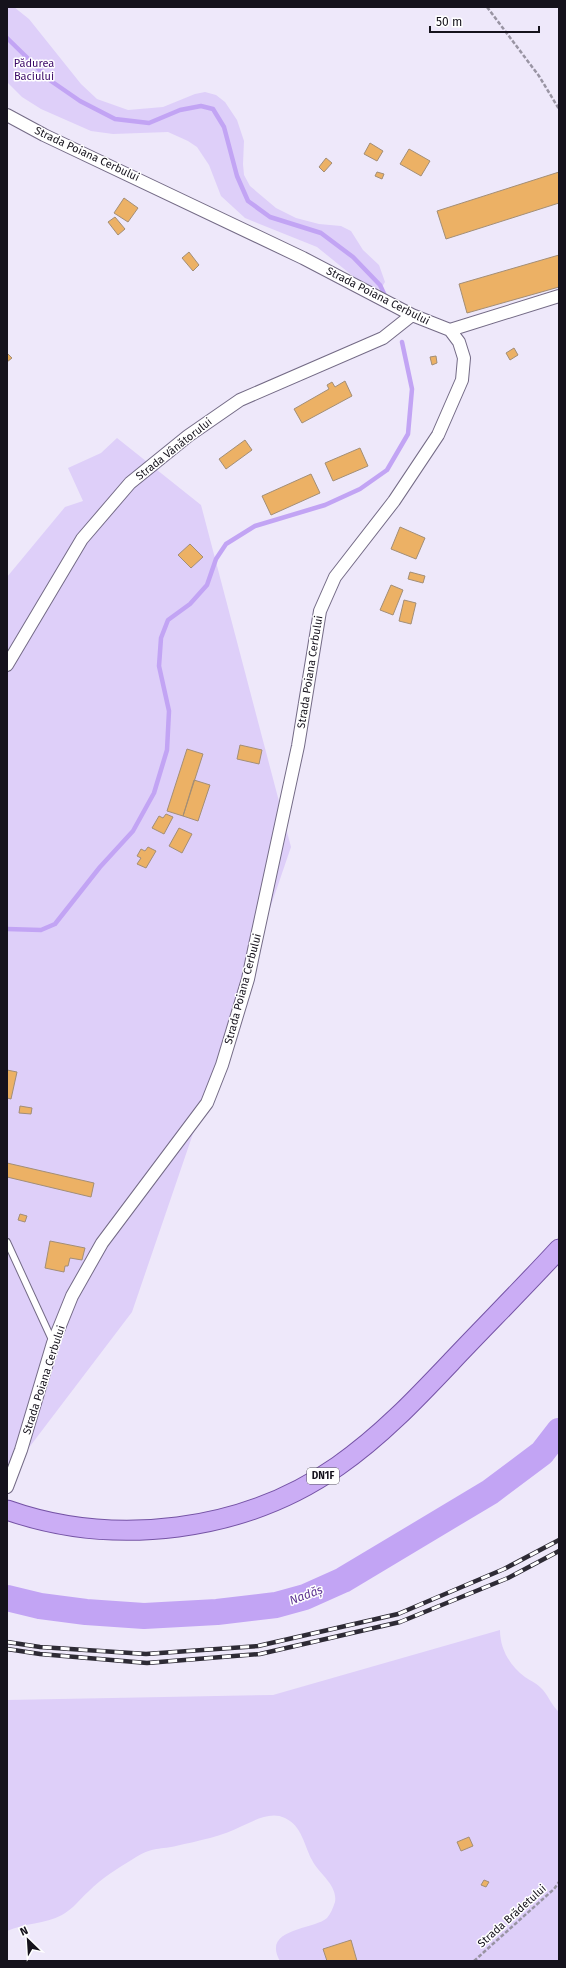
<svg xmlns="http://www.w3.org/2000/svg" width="566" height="1968" viewBox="0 0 566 1968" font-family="'Fira Sans',sans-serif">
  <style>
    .green { fill: #decff9 }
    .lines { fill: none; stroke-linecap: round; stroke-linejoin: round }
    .stream { stroke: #c2a4f4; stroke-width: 4.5 }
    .river { stroke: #c2a4f4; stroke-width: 26 }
    .building { fill: #ecb165; stroke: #a38e76 }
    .lane-casing { stroke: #746b86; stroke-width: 8 }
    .street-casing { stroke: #746b86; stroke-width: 14 }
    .primary-casing { stroke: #7553a5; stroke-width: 21 }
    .path { stroke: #9994a3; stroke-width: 2.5; stroke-dasharray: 4 2; stroke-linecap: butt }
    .lane { stroke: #fff; stroke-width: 6 }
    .street { stroke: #fff; stroke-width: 12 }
    .primary { stroke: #cbadf5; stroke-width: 19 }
    .rail-casing { stroke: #2e2b35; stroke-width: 4.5 }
    .rail { stroke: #fff; stroke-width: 3; stroke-dasharray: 9; stroke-linecap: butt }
    .labels { text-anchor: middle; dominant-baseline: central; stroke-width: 3; stroke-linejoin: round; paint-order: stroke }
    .shield { fill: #fff; stroke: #5b5960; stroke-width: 1 }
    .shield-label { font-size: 10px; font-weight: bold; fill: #15121c }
    .park-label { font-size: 11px; fill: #3b0867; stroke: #fff }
    .street-label { font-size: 11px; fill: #15121c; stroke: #fff }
    .water-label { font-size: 12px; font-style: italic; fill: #603793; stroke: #fff }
  </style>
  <rect width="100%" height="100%" fill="#eee8fa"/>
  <path class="green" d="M 7,7 L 14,7 L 29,19 L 81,84 L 97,99 L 128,110 L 163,107 L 195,94 L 205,92 L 216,95 L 225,102 L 237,120 L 244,141 L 243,164 L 244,175 L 250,186 L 276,208 L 296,218 L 319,224 L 341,226 L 351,231 L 363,250 L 379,265 L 385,282 L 382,287 L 375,290 L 359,281 L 317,247 L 245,218 L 221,196 L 209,165 L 197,147 L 188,141 L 168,132 L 113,134 L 91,131 L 41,109 L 22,97 L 7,82 Z
    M 117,438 L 201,505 L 291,847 L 132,1312 L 15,1466 L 7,1464 L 7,577 L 65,507 L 83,501 L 68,468 L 101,453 Z
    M 500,1630 C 500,1649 510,1666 525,1677 C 531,1681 538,1684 543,1690 C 549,1697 552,1706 559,1712 L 559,1961 L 280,1961 C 261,1928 314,1930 327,1918 C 331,1913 333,1908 335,1902 C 338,1885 318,1873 312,1860 C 304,1845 302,1826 285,1818 C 271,1811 255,1820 242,1826 C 223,1836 198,1841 176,1846 C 157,1850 151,1847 133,1859 C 118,1868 102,1878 89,1891 C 80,1899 73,1909 62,1915 C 45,1924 24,1923 7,1931 L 7,1700 L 273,1695 Z"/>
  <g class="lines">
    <path class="stream" d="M 7,38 L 51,81 L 80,101 L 115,119 L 149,123 L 180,110 L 201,106 L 213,109 L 224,127 L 237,176 L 248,201 L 270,217 L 321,233 L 353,257 L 380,285 L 386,298
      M 7,929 L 41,930 L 55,924 L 100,867 L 133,831 L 154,793 L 167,750 L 169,711 L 159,666 L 161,638 L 168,620 L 190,604 L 207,585 L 216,559 L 226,544 L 255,526 L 325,505 L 360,489 L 387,470 L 408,434 L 412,389 L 402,342"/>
    <path class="river" d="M 7,1598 L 40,1606 L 86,1612 L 144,1616 L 217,1612 L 276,1605 L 305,1597 L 343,1580 L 490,1492 L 542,1453 L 559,1431"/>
  </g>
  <path class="building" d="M 370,143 L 383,151 L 377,161 L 364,154 Z
    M 409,149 L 430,161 L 421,176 L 400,164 Z
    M 326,158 L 332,163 L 324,172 L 319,167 Z
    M 377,172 L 384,174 L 382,179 L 375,176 Z
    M 559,172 L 559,203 L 446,239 L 437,211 Z
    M 124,198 L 138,208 L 128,222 L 114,213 Z
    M 115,217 L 125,229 L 118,235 L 108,222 Z
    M 189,252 L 199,265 L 193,271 L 182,258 Z
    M 559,255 L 559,287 L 467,313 L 459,284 Z
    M 514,348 L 518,355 L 510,360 L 506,353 Z
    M 7,353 L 12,358 L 7,362 Z
    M 436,356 L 437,363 L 432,365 L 430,357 Z
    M 345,381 L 352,396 L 302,423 L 294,409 L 329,389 L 327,385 L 332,382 L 335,387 Z
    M 245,440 L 252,450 L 226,469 L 219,459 Z
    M 360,448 L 368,466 L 333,481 L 325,463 Z
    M 311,474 L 320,493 L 271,515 L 262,496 Z
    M 400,527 L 425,538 L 416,559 L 391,549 Z
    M 190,544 L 203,557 L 191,568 L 178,555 Z
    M 410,572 L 425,576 L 423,583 L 408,579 Z
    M 391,585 L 403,590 L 393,615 L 380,610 Z
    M 404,600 L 416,603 L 411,624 L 399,621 Z
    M 240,745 L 262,750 L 259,764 L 237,759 Z
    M 187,749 L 203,754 L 183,816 L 167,811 Z
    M 194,780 L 210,785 L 198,821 L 183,816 Z
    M 166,814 L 173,817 L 164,834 L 152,828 L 159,816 L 163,818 Z
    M 179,828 L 192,834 L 182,853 L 169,846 Z
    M 148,847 L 156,851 L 146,868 L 137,864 L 141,858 L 137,856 L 141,849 L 145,851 Z
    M 7,1070 L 17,1072 L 11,1099 L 7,1098 Z
    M 20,1106 L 32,1108 L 31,1114 L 19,1113 Z
    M 7,1163 L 94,1183 L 91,1197 L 7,1177 Z
    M 20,1214 L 27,1216 L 25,1222 L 18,1220 Z
    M 50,1241 L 85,1248 L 82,1260 L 70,1258 L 68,1266 L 65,1266 L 64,1272 L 45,1268 Z
    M 469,1837 L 473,1846 L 461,1851 L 457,1842 Z
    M 484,1880 L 489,1882 L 486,1887 L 481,1885 Z
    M 351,1940 L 357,1961 L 327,1961 L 323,1949 Z"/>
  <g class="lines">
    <defs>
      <path id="lane" d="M 7,1242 L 53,1342"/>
      <path id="street" d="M 7,115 L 44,135 L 303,258 L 412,315 L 450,330 L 459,342 L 464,358 L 462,380 L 438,435 L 394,501 L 335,577 L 320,611 L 298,746 L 254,950 L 248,979 L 222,1065 L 207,1103 L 102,1243 L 72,1296 L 53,1343 L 21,1450 L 7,1487
        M 450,330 L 559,296
        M 7,665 L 82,539 L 130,483 L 188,436 L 240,400 L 383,338 L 412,315"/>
      <path id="primary" d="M 7,1510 C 115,1548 244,1532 338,1466 C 381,1436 416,1399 452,1361 C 487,1324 524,1287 559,1249"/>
    </defs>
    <use href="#lane" class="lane-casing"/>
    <use href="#street" class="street-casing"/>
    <use href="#primary" class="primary-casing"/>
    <path class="path" d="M 487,7 L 539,76 L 559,109
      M 474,1961 L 554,1889 L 559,1882"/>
    <use href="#lane" class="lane"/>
    <use href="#street" class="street"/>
    <use href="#primary" class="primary"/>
    <defs>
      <path id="rail" d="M 7,1642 L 40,1647 L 146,1654 L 258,1646 L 398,1614 L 504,1569 L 559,1540
        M 7,1649 L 40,1654 L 147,1663 L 260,1654 L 400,1622 L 508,1578 L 559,1551"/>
    </defs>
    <use href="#rail" class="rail-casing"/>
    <use href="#rail" class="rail"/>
  </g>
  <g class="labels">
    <rect class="shield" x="307" y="1468" width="32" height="16" rx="3"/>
    <g class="shield-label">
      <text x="323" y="1476">DN1F</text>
    </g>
    <g class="park-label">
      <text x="34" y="63">Pădurea<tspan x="34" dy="13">Baciului</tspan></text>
    </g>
    <g class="street-label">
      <text transform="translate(87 154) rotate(25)">Strada Poiana Cerbului</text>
      <text transform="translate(378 296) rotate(27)">Strada Poiana Cerbului</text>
      <text transform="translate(174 449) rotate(-38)">Strada Vânătorului</text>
      <text transform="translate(310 672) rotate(-81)">Strada Poiana Cerbului</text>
      <text transform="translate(243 989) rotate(-75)">Strada Poiana Cerbului</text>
      <text transform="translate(44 1380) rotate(-72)">Strada Poiana Cerbului</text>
      <text transform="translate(512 1916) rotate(-42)">Strada Brădetului</text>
    </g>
    <g class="water-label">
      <text transform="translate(306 1595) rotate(-20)">Nadăș</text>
    </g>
  </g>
  <rect width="566" height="1968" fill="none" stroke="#15121c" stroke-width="16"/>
  <g transform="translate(28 1940) rotate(335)" stroke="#ffffff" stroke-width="3" paint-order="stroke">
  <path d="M0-3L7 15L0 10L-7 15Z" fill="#15121c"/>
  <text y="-6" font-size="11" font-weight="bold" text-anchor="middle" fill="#15121c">N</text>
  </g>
  <path d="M430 26v6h109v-6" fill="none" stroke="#15121c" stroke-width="2"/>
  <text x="436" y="26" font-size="12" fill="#15121c" stroke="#ffffff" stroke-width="3" paint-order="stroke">50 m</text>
</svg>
